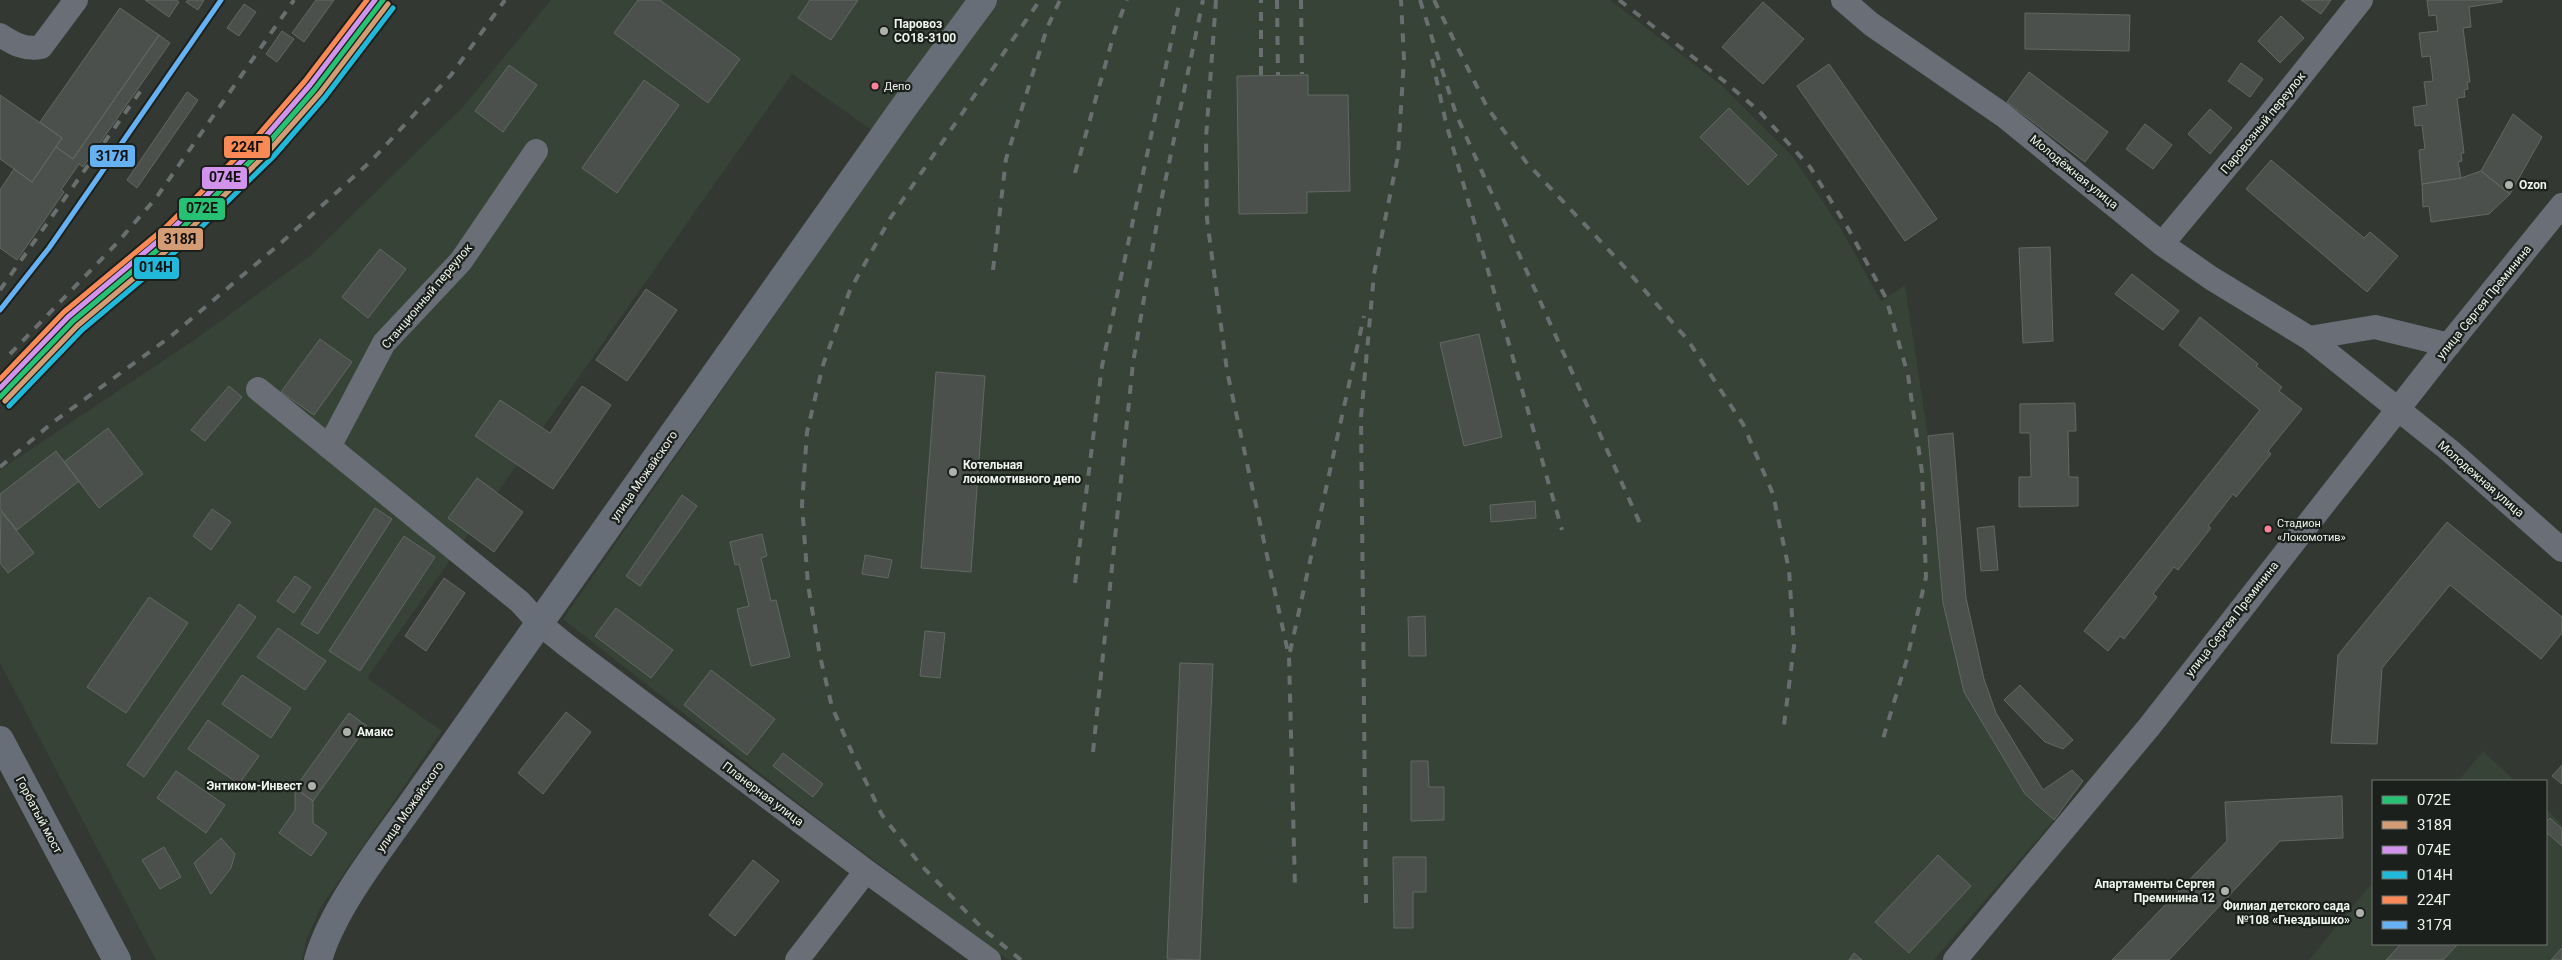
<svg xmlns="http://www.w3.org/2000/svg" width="2562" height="960" viewBox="0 0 2562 960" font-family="Roboto,sans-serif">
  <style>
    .built { fill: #364336 }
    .building { fill: #4c504c; stroke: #636863 }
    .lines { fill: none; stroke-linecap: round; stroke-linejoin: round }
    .minor { stroke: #696e77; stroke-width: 24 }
    .major { stroke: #676e77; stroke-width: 28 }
    .rail { stroke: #696e6e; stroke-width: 4; stroke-dasharray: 9 9; stroke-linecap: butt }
    .rail-1-casing { stroke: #1c201c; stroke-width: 9 }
    .rail-2-casing { stroke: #1c201c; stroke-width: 9 }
    .rail-3-casing { stroke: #1c201c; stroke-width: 9 }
    .rail-4-casing { stroke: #1c201c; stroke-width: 9 }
    .rail-5-casing { stroke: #1c201c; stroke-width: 9 }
    .rail-6-casing { stroke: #1c201c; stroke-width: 9 }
    .rail-1 { stroke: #26c172; stroke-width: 5 }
    .rail-2 { stroke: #d39c74; stroke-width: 5 }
    .rail-3 { stroke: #d193ec; stroke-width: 5 }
    .rail-4 { stroke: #20b9da; stroke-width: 5 }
    .rail-5 { stroke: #f98a56; stroke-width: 5 }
    .rail-6 { stroke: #66b1f2; stroke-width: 5 }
    .poi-dot { fill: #adb2ad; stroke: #1c201c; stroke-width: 2 }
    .bus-dot { fill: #ff8098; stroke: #1c201c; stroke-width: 2 }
    .labels { text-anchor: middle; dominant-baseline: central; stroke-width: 4.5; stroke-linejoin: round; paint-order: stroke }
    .bus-label { font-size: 11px; fill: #eef4ee; stroke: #1c201c; text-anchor: start }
    .poi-label { font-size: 12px; font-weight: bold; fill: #eef4ee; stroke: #1c201c; text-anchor: start }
    .street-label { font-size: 12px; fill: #eef4ee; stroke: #1c201c }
    .line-badge { stroke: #1c201c; stroke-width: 2 }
    .pale-badge-label { font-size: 14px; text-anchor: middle; font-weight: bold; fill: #111 }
  </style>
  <rect width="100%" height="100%" fill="#333833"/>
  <path class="built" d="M 551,0 L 1610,0 L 1721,85 L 1793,157 L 1841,229 L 1881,301 L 1905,285 L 1928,436 L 1943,603 L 1964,692 L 2025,794 L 2054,820 L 1934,960 L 1008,960 L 829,827 L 563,619 L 893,145 L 792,74 L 367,678 L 442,731 L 321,907 L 307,938 L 302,960 L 156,960 L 0,663 L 0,470 L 197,338 L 310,256 L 463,107 Z
    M 2483,751 L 2515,781 L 2516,781 L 2458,781 Z
    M 2546,809 L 2562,824 L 2562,960 L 2309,960 L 2373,882 L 2373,944 L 2546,944 Z"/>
  <path class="building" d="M 145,0 L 176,0 L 179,2 L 169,17 Z
    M 188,0 L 204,0 L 198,10 L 186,2 Z
    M 316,0 L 334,0 L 304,42 L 292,33 Z
    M 638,0 L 660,0 L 740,59 L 708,103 L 614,33 Z
    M 810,0 L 858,0 L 831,40 L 798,18 Z
    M 2301,0 L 2331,0 L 2321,14 Z
    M 2427,0 L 2502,0 L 2502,2 L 2469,7 L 2471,27 L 2463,28 L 2470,82 L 2467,82 L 2468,89 L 2464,90 L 2465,97 L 2457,98 L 2464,153 L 2461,153 L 2462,161 L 2458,162 L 2461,178 L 2422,184 L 2419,150 L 2425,149 L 2422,125 L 2415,126 L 2413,107 L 2427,105 L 2424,82 L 2433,81 L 2430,56 L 2422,57 L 2419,33 L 2438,31 L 2436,15 L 2429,16 Z
    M 1763,2 L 1804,39 L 1763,84 L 1722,47 Z
    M 244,4 L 256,12 L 239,36 L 227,28 Z
    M 120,8 L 159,35 L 73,159 L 56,147 L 62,138 L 40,122 Z
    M 2025,13 L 2130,15 L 2129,51 L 2025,49 Z
    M 2281,16 L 2304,38 L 2280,63 L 2258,41 Z
    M 282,31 L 294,39 L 277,62 L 266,54 Z
    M 159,35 L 170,43 L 83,167 L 79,164 L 61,190 L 64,192 L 17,260 L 0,248 L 0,190 L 14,169 L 32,182 L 56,147 L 73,159 Z
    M 2241,63 L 2263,79 L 2250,97 L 2228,81 Z
    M 1829,64 L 1937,219 L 1905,241 L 1797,86 Z
    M 509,65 L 537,85 L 503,132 L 475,111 Z
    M 2029,72 L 2108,132 L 2085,162 L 2007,102 Z
    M 1308,75 L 1308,95 L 1348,95 L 1350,191 L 1307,192 L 1307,213 L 1239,214 L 1237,76 Z
    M 644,80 L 679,105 L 617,193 L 582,168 Z
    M 187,92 L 198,100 L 137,188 L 127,180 Z
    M 0,95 L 62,138 L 32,182 L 0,159 Z
    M 1729,108 L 1777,155 L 1748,185 L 1700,137 Z
    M 2210,109 L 2232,128 L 2210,154 L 2188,134 Z
    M 2513,114 L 2542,137 L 2510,194 L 2481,171 Z
    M 2145,124 L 2172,145 L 2153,169 L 2126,149 Z
    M 2271,160 L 2364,238 L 2370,232 L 2398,256 L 2367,292 L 2246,189 Z
    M 2481,171 L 2510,194 L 2489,214 L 2431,222 L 2429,206 L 2423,207 L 2422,184 L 2461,178 Z
    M 2050,247 L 2053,341 L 2023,343 L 2019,248 Z
    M 380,249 L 406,269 L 368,318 L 342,297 Z
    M 2132,274 L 2179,311 L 2163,330 L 2115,294 Z
    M 646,289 L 677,310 L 627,381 L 596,360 Z
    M 2200,317 L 2258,364 L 2256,366 L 2282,387 L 2279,391 L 2302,409 L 2268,451 L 2271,454 L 2236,497 L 2233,494 L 2208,526 L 2211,528 L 2178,570 L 2174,567 L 2153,594 L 2157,597 L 2124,639 L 2120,636 L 2108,651 L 2084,631 L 2260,410 L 2179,345 Z
    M 1479,334 L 1502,437 L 1464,446 L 1440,343 Z
    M 320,339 L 352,362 L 314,415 L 281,392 Z
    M 936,372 L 985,376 L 971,572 L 921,568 Z
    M 229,386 L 242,397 L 205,441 L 191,430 Z
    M 582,386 L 611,405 L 553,489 L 475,436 L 500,400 L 550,433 Z
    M 2075,403 L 2076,431 L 2068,431 L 2069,477 L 2078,477 L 2078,506 L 2019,507 L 2019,477 L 2031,477 L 2030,433 L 2020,433 L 2020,404 Z
    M 108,428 L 143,474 L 99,508 L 64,462 Z
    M 1953,433 L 1966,598 L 1984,679 L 1996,713 L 2043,790 L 2072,770 L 2083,781 L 2054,820 L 2025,794 L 1964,692 L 1943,603 L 1928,436 Z
    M 56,451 L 79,481 L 17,530 L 0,509 L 0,494 Z
    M 477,478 L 523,512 L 494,552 L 448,518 Z
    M 682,495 L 697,506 L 640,586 L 626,576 Z
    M 1535,501 L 1536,518 L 1491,522 L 1490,505 Z
    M 375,508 L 392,519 L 318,634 L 301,624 Z
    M 212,509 L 231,522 L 211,550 L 193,536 Z
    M 1,511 L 34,553 L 8,573 L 0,563 Z
    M 2447,522 L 2562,617 L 2562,633 L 2541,659 L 2450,585 L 2382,668 L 2377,744 L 2331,743 L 2338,655 Z
    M 1994,526 L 1998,570 L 1981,571 L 1977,528 Z
    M 762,534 L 767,556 L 761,558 L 771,601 L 776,600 L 790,657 L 751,666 L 737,609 L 749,606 L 739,564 L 735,565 L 730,542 Z
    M 404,536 L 435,557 L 360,671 L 329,651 Z
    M 865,555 L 892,560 L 888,578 L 862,574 Z
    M 295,576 L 311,587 L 294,613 L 277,601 Z
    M 444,578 L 465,593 L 426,651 L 405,636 Z
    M 149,597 L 188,623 L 126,713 L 87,687 Z
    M 239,604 L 256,617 L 144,777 L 127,765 Z
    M 616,608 L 673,650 L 651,678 L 595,636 Z
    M 1425,616 L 1426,656 L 1409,656 L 1408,617 Z
    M 278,628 L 326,661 L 305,690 L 257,657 Z
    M 925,631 L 945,633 L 940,678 L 920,676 Z
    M 1180,663 L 1213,664 L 1200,960 L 1167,959 Z
    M 711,670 L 775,719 L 747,755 L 684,705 Z
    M 242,675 L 291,708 L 271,738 L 222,704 Z
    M 2020,685 L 2073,740 L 2063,749 L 2045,742 L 2004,700 Z
    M 566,712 L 591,732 L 543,794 L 518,773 Z
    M 349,713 L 367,726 L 313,801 L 295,788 Z
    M 208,720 L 259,756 L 239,784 L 188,749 Z
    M 783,753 L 823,784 L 813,797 L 773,766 Z
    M 1411,761 L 1428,761 L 1429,787 L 1444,787 L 1444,820 L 1411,821 Z
    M 2562,765 L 2562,784 L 2552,776 Z
    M 176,771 L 225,805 L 206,833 L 157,798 Z
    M 295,788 L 313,801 L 313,823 L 327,833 L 311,856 L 279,833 L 295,810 Z
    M 2342,796 L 2343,838 L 2280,841 L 2169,960 L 2112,960 L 2227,841 L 2225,802 Z
    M 2550,818 L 2562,829 L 2562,846 L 2546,832 L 2546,822 Z
    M 221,838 L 235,854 L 231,868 L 211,894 L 194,863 Z
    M 164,847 L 181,877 L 160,889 L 142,860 Z
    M 1938,855 L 1971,886 L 1909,953 L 1875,922 Z
    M 1393,857 L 1426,857 L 1426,892 L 1413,892 L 1413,928 L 1394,928 Z
    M 753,860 L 779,881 L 735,936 L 709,915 Z
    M 2401,944 L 2458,944 L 2443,960 L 2386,960 Z
    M 2562,948 L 2562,960 L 2551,960 Z
    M 1854,953 L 1862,960 L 1849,960 Z"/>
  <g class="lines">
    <path class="minor" d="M 1843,0 L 1871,24 L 2003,115 L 2162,244 L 2211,278 L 2309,338 L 2449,450 L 2562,550
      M 0,35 C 14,44 25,50 41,47 L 76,0
      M 2162,244 L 2267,118 L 2361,0
      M 2309,338 L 2375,327 L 2449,345
      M 258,389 L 520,602 L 540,624 L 566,645 L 866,871 L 989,960
      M 329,447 L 384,343 L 461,261 L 536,151
      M 797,960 L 866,871
      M 1955,960 L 2149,727 L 2442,353 L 2562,205"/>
    <path class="major" d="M 0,740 L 117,960
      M 318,960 C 334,904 389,837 423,788 L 904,107 L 983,0"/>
    <path class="rail" d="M 1216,0 L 1206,138 L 1207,219 L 1227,371 L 1289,657 L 1295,887
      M 1277,0 L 1278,75
      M 1301,0 L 1302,74
      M 1420,0 L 1456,114 L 1643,530
      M 1434,0 L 1487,107 L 1526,162 L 1619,261 L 1687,339 L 1743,424 L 1773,494 L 1789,570 L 1794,646 L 1784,725
      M 1619,0 L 1724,81 L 1759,111 L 1810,167 L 1849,230 L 1886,298 L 1908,375 L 1922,472 L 1926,577 L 1907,659 L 1882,742
      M 1432,59 L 1446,123 L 1562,530
      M 1261,75 L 1261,0
      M 1075,173 L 1115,30 L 1127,0
      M 993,270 L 1006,159 L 1047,28 L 1060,0
      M 0,290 L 142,89
      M 10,354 L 117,243 L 156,198 L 294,0
      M 0,387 L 73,321
      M 0,467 L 52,423 L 170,337 L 282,242 L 371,161 L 451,75 L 505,0
      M 1075,583 L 1102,366 L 1180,0
      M 1290,652 L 1364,316
      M 1093,752 L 1133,363 L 1159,211 L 1203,0
      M 1366,903 L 1361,417 L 1374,274 L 1398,156 L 1404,59 L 1401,0
      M 1021,960 L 982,928 L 919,863 L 882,815 L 854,757 L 832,707 L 820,656 L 808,585 L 802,505 L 807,432 L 823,365 L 850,290 L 891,217 L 1040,0"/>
    <defs>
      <path id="rail-1" d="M 0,397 L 73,321 L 174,236 L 264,148 L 315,89 L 383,0"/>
      <path id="rail-2" d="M 5,401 L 77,326 L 178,241 L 268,152 L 320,93 L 388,4"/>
      <path id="rail-3" d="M 0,388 L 68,317 L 170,231 L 259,144 L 310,85 L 375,0"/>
      <path id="rail-4" d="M 9,406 L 82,330 L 182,246 L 273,157 L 325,97 L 393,8"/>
      <path id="rail-5" d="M 0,379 L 64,312 L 166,227 L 255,139 L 305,81 L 367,0"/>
      <path id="rail-6" d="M 0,310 L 49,248 L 221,0"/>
    </defs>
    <use href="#rail-1" class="rail-1-casing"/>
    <use href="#rail-2" class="rail-2-casing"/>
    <use href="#rail-3" class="rail-3-casing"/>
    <use href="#rail-4" class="rail-4-casing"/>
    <use href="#rail-5" class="rail-5-casing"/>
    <use href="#rail-6" class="rail-6-casing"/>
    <use href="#rail-1" class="rail-1"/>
    <use href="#rail-2" class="rail-2"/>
    <use href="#rail-3" class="rail-3"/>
    <use href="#rail-4" class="rail-4"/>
    <use href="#rail-5" class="rail-5"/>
    <use href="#rail-6" class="rail-6"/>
  </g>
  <g class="poi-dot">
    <circle cx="884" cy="31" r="5"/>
    <circle cx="2509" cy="185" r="5"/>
    <circle cx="953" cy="472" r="5"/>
    <circle cx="347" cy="732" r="5"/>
    <circle cx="312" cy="786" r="5"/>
    <circle cx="2225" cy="891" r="5"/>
    <circle cx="2360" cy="913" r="5"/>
  </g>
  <g class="bus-dot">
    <circle cx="875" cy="86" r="4.5"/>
    <circle cx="2268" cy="529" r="4.5"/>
  </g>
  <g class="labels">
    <g class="bus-label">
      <text x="884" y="86">Депо</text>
      <text x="2277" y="523">Стадион<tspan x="2277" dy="14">«Локомотив»</tspan></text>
    </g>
    <g class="poi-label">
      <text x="894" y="24">Паровоз<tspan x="894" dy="14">СО18-3100</tspan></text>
      <text x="2519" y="185">Ozon</text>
      <text x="963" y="465">Котельная<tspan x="963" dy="14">локомотивного депо</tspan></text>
      <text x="357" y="732">Амакс</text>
      <text x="302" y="786" text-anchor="end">Энтиком-Инвест</text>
      <text x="2215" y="884" text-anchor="end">Апартаменты Сергея<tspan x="2215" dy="14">Преминина 12</tspan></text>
      <text x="2350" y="906" text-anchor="end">Филиал детского сада<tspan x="2350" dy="14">№108 «Гнездышко»</tspan></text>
    </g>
    <g class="street-label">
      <text transform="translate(2263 123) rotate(-51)">Паровозный переулок</text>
      <text transform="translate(2074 172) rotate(39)">Молодёжная улица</text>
      <text transform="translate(427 296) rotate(-50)">Станционный переулок</text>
      <text transform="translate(2484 302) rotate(-51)">улица Сергея Преминина</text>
      <text transform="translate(644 476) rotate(-55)">улица Можайского</text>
      <text transform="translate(2481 479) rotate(41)">Молодежная улица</text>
      <text transform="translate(2232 619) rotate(-52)">улица Сергея Преминина</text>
      <text transform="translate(763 794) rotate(37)">Планерная улица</text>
      <text transform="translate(410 807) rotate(-55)">улица Можайского</text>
      <text transform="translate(39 815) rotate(62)">Горбатый мост</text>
    </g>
  </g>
  <g class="line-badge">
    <rect x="223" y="135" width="48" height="24" rx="5" fill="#f98a56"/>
    <rect x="89" y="144" width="47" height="24" rx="5" fill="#66b1f2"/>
    <rect x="201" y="166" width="47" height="24" rx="5" fill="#d193ec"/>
    <rect x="178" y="197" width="48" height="24" rx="5" fill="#26c172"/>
    <rect x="157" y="227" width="47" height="24" rx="5" fill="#d39c74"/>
    <rect x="133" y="256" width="47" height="24" rx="5" fill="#20b9da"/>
  </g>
  <g class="pale-badge-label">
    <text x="247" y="152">224Г</text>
    <text x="112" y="161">317Я</text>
    <text x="225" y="182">074Е</text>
    <text x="202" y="213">072Е</text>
    <text x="180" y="244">318Я</text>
    <text x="156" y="272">014Н</text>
  </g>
  <rect x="2372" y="780" width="175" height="165" fill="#1c201c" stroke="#707570"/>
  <rect x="2382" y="796" width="25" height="8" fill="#26c172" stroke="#707570"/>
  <text x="2417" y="805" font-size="15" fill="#eef4ee">072Е</text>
  <rect x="2382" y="821" width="25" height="8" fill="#d39c74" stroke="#707570"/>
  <text x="2417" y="830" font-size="15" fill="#eef4ee">318Я</text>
  <rect x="2382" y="846" width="25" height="8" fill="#d193ec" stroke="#707570"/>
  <text x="2417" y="855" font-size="15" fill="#eef4ee">074Е</text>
  <rect x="2382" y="871" width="25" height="8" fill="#20b9da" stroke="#707570"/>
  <text x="2417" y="880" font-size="15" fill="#eef4ee">014Н</text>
  <rect x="2382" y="896" width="25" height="8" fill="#f98a56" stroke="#707570"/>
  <text x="2417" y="905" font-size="15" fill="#eef4ee">224Г</text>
  <rect x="2382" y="921" width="25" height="8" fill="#66b1f2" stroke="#707570"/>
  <text x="2417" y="930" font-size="15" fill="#eef4ee">317Я</text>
</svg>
